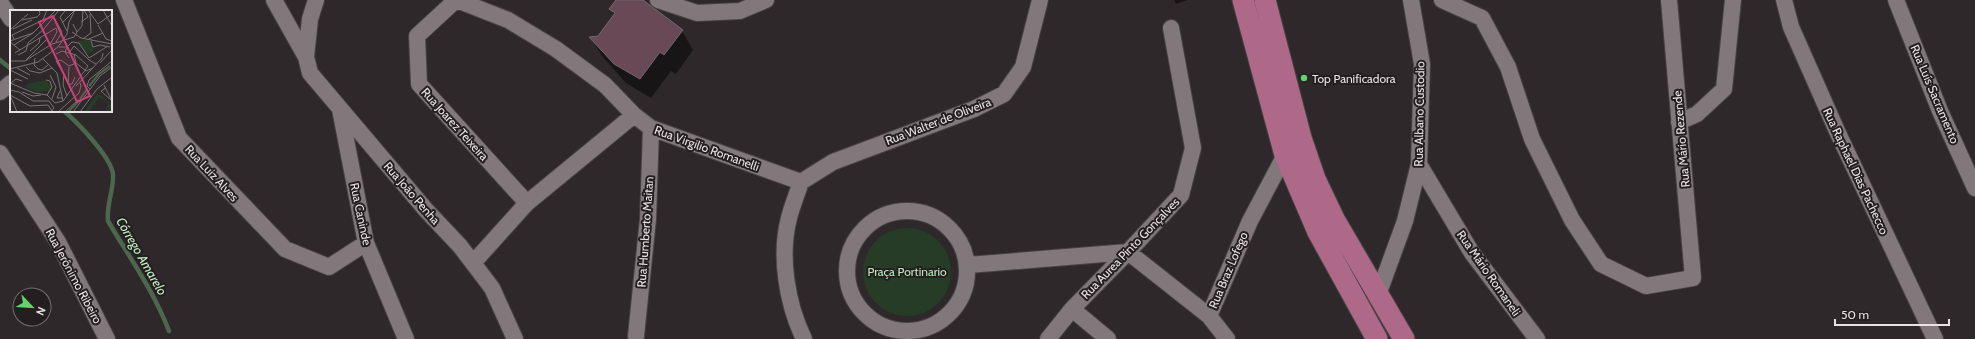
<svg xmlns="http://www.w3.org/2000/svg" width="1975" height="339" viewBox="0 0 1975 339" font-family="Cabin,sans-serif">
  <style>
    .green { fill: #263c27 }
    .shadow { fill: #0007 }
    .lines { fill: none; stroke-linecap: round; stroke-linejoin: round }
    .stream { stroke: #4d664e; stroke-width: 4.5 }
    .building { fill: #694955; stroke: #71696c }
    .minor-casing { stroke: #484345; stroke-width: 18 }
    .major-casing { stroke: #484345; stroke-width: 23 }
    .minor { stroke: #80787b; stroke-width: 16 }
    .major { stroke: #ae6988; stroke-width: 21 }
    .poi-dot { fill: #5fd56b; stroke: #241e20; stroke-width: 1.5 }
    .labels { text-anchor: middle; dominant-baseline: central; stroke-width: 4; stroke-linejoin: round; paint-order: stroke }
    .poi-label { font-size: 12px; fill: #e7e3e4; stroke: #241e20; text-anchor: start }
    .street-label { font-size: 12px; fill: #e7e3e4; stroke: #241e20 }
    .park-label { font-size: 12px; fill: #bae8bb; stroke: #241e20 }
    .water-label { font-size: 13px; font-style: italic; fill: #c0efc2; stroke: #241e20 }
    .inset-river { fill: none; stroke: #4d664e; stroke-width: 2 }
    .inset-road { fill: none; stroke: #787374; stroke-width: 1 }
    .view { fill: #c94176; fill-opacity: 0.15; stroke: #c94176; stroke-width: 2 }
    .inset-edge { fill: none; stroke: #e7e3e4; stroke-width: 2 }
  </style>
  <rect width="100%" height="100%" fill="#2e282a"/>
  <path class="green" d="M863 272a44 44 0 1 1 88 0a44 44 0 1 1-88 0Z"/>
  <path class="shadow" d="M 617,0 L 642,0 L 682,31 L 693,50 L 676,74 L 671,71 L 651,98 L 626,83 L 602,56 L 591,38 L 599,37 L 614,16 L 611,9 Z
    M 1174,0 L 1188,0 L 1176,4 Z"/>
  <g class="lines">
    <path class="stream" d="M 0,60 L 10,68
      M 64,111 C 77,122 111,157 113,174 C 114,190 106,205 108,221 C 129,257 154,291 169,331"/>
  </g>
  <path class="building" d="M 616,0 L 643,0 L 683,30 L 664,55 L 660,52 L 640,79 L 614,64 L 589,37 L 598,36 L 615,13 L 609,9 Z"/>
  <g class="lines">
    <defs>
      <path id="minor" d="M 124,0 L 179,138 L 285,249 L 329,267 L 366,243
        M 274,0 L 306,57 L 310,73 L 426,210 L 460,246 L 492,288 L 515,339
        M 456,0 L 417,36 L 419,84 L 527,203
        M 457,0 L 508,20 L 556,49 L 605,85 L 634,115 L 651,128 L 801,182
        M 658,0 L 697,13 L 740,11 L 766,0
        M 1442,0 L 1482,18 L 1508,67 L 1532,139 L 1572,220 L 1601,264 L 1646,286 L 1693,278 L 1669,0
        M 1784,0 L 1791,27 L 1837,131 L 1935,339
        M 1896,0 L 1940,111 L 1975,188
        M 0,2 L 11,19
        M 306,57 L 310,19 L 316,0
        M 0,92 L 11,83
        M 340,109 L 366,243 L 406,339
        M 1679,122 L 1697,114 L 1724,89 L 1733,0
        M 0,153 L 58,242 L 107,339
        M 1419,164 L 1472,253 L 1537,339
        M 801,182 L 833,162 L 974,109 L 1004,94 L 1023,67 L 1040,0
        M 801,182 C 797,194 792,206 789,218 C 779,256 787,304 804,339
        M847 271a60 60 0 1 1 120 0a60 60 0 1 1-120 0Z
        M 473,263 L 527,203 L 634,115
        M 968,265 L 1128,252 L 1209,316 L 1250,221 L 1285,155
        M 1378,295 L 1405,221 L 1419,164 L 1422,64 L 1411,0
        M 1072,309 L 1108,339
        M 1209,316 L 1227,339
        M 636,336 L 648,219 L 651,128
        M 1048,339 L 1072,309 L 1128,252 L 1181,195 L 1193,148 L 1171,28"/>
      <path id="major" d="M 1243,0 L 1285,155 L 1318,232 L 1377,339
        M 1265,0 L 1301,138 L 1315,179 L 1334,219 L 1404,339"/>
    </defs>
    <use href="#minor" class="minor-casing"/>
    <use href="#major" class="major-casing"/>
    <use href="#minor" class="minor"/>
    <use href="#major" class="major"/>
  </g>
  <circle class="poi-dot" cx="1304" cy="78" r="4"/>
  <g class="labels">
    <g class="poi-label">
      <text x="1312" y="78">Top Panificadora</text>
    </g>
    <g class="street-label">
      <text transform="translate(1935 94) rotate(67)">Rua Luís Sacramento</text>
      <text transform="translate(1419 114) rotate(-89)">Rua Albano Custodio</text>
      <text transform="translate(938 121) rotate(-21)">Rua Walter de Oliveira</text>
      <text transform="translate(455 124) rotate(48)">Rua Joarez Teixeira</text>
      <text transform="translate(1681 139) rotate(-95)">Rua Mário Rezende</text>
      <text transform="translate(707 148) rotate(20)">Rua Virgilio Romanelli</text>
      <text transform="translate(1856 171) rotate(65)">Rua Raphael Dias Pachecco</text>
      <text transform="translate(212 173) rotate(47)">Rua Luiz Alves</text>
      <text transform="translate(412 193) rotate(49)">Rua João Penha</text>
      <text transform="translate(361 214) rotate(78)">Rua Caninde</text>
      <text transform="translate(645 232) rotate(-86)">Rua Humberto Maitan</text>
      <text transform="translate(1130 248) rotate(-46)">Rua Aurea Pinto Gonçalves</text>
      <text transform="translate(1228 270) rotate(-67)">Rua Braz Lofego</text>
      <text transform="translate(1489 273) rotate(55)">Rua Mário Romaneli</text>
      <text transform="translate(74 276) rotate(62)">Rua Jerônimo Ribeiro</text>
    </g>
    <g class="park-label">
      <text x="907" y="271">Praça Portinario</text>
    </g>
    <g class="water-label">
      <text transform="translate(142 256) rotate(60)">Córrego Amarelo</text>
    </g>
  </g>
  <g transform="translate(10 10)">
    <rect width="102" height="102" fill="#2e282a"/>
    <path d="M 75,30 L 80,31 L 84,41 L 77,44 L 68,31 ZM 36,70 L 41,75 L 40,81 L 27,82 L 15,77 L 17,74 ZM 87,84 L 91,85 L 102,95 L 102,101 L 94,102 L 98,97 L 97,91 L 89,87 L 79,102 L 74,102 Z" fill="#263c27"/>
    <path class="inset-river" d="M 79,76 L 89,64 L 100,56M 70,89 L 77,79M 58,102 L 69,91"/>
    <path class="inset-road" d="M 56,0 L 50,7 L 57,21M 78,0 L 88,14 L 102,4M 93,0 L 102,16M 44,8 L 52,22 L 46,32M 12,10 L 27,7 L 30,4 L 29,0M 71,12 L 78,7 L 74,0M 52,13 L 64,1M 88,15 L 96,29 L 102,31M 3,19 L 22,10M 0,20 L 18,4M 62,22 L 71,28 L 102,34M 67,22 L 72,16 L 73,0M 74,28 L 81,23 L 80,4M 4,29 L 2,25 L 33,10 L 37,0M 79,29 L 93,23M 54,30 L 64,27 L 67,22 L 63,14M 0,31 L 23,23 L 46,0M 81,31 L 83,37 L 90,35 L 100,37M 0,32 L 10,40M 4,35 L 23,23M 49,37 L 57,37 L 55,42 L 59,48M 57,37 L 62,32 L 69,33 L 79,48 L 98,36M 20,41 L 29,33 L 30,28M 5,43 L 46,18 L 47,22 L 39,36M 59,43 L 64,36 L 79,50 L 86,54M 8,45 L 16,41 L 18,33 L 34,19 L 49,0M 25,48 L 24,55 L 28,59 L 32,60 L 38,55M 33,49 L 47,63 L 53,91M 16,50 L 36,30M 0,51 L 15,51 L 42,34 L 52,31M 66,53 L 76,61 L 83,58M 90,53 L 102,40M 59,56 L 66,53 L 64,44M 16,57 L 20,61 L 30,63 L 42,58M 59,57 L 58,74 L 62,74 L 65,67M 7,58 L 20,65M 0,59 L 28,52 L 48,37 L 57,24 L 59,12 L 65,0M 0,60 L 18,69M 40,65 L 46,77 L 42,89M 36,70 L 40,71 L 42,77 L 37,85M 0,73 L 24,83 L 37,85 L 45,93M 1,73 L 6,69 L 12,71M 94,75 L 101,89M 66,76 L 92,48 L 93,43M 96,78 L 91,81 L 102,91M 80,79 L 77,76 L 79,70 L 102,51M 0,80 L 9,82 L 23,91 L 39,91 L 44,98 L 41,102M 50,81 L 47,88 L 52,88M 12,82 L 23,86 L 31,85M 0,85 L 20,96 L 38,95 L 42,101M 0,85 L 7,102M 57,86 L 53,75 L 54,64 L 46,51 L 51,50 L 59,56M 45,93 L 53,91 L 78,56 L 66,45 L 52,41 L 46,44M 48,102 L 69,83 L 71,76 L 70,73M 55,102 L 68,90 L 72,91M 63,102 L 90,66 L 102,57M 70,102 L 87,79 L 102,67"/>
    <path class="view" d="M 43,6 L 80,86 L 67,92 L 29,12 Z"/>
    <rect width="102" height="102" class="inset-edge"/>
  </g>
  <g transform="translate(32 307) rotate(115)"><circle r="19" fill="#241e20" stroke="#726d6e"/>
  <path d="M0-3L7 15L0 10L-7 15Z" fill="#5fd56b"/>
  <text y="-6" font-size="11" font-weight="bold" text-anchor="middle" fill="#e7e3e4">N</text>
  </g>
  <path d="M1835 319v6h114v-6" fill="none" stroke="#e7e3e4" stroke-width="2"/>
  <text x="1841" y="319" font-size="12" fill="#e7e3e4" stroke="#241e20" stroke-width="3" paint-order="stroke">50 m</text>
</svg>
